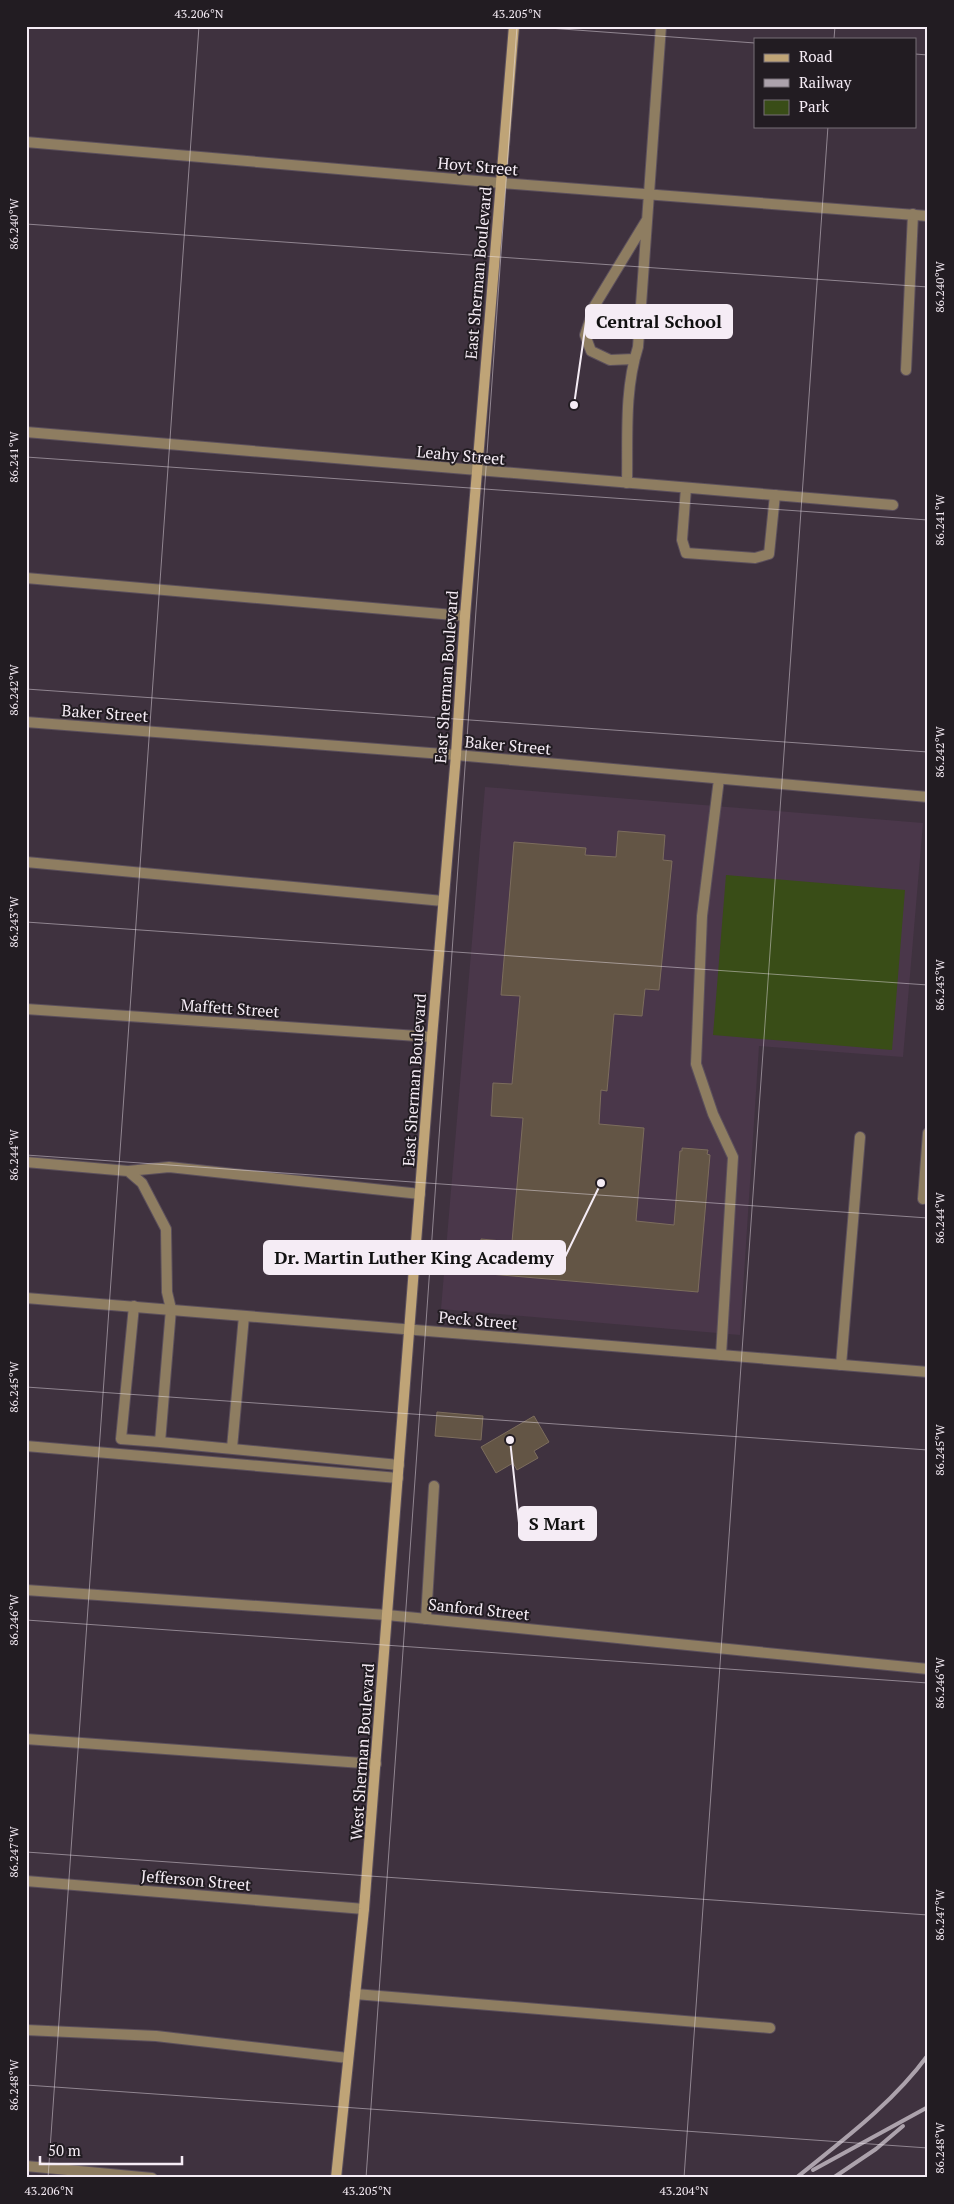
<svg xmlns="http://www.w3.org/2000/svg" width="954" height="2204" viewBox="0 0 954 2204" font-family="'PT Serif',serif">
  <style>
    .built { fill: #4a374a }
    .green { fill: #394d17 }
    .building { fill: #635545; stroke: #7c6d5d }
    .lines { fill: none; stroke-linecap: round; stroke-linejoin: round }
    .service-casing { stroke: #5c505c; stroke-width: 12 }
    .minor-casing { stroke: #5c505c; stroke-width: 12 }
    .tertiary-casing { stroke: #5c505c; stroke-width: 12 }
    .secondary-casing { stroke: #5c505c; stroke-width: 12 }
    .service { stroke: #8e7d61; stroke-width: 10 }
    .minor { stroke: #8e7d61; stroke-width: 10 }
    .tertiary { stroke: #8e7d61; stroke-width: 10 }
    .secondary { stroke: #bfa477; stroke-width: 10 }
    .rail { stroke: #aca2ac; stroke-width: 4 }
    .ticks { fill: none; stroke: #f5ecf5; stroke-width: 1; stroke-opacity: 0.45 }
    .labels { text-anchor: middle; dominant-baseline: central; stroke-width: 4; stroke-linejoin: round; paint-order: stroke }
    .street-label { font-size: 16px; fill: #f5ecf5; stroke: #221c22 }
    .leader { fill: none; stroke: #f5ecf5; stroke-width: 2 }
    .callout-dot { fill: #f5ecf5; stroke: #221c22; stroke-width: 2 }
    .callout { fill: #f5ecf5; stroke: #f5ecf5; stroke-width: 2 }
    .callout-label { font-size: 18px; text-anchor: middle; font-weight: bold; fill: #111 }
    .neatline { fill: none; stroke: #f5ecf5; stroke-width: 2 }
    .ticks-label { font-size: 12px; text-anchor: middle; fill: #f5ecf5 }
  </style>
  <rect width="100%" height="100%" fill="#3f323f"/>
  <path class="built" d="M 485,787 L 923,823 L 903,1057 L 759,1046 L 740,1335 L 441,1309 Z"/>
  <path class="green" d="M 726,875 L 905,890 L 892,1050 L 713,1035 Z"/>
  <path class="building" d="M 618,831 L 665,835 L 663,860 L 672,861 L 659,990 L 645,989 L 642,1016 L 614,1014 L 607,1091 L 601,1090 L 599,1124 L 644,1128 L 636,1221 L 674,1225 L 680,1151 L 682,1151 L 682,1148 L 708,1150 L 707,1154 L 710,1155 L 698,1292 L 478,1273 L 481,1239 L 512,1242 L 523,1118 L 491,1116 L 493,1083 L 512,1084 L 520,996 L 501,995 L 514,842 L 586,848 L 585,855 L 616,857 Z
    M 437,1412 L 483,1416 L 481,1440 L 435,1436 Z
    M 534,1416 L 549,1442 L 534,1451 L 538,1458 L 517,1470 L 513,1463 L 496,1473 L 481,1447 Z"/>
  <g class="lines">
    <defs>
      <path id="service" d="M 634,359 L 610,360 L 591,351 L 585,335 L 595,305 L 646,221
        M 906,370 L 913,214
        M 627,483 C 628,438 624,391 638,347 L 661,26
        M 686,488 L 682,540 L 686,553 L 755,558 L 769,554 L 775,495
        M 26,578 L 465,616
        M 719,779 L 702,916 L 696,1064 L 713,1114 L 733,1157 L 721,1355
        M 26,862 L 443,901
        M 26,1162 L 128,1171 L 142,1183 L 166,1229 L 167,1292 L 171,1309 L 160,1442 L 399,1465
        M 128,1171 L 169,1167 L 420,1194
        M 923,1199 L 928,1133
        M 134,1306 L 121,1439 L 160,1442
        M 841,1365 L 860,1137
        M 26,1446 L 398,1478
        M 232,1448 L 244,1316
        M 426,1619 L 434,1486
        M 26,1739 L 376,1764
        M 355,1994 L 770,2028
        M 26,2030 L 156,2036 L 348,2058"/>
      <path id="minor" d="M 26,142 L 501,183 L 928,216
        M 26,432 L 893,505
        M 26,722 L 456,755 L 928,797
        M 26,1009 L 432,1037
        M 26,1881 L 364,1909
        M 26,2166 L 152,2178"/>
      <path id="tertiary" d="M 26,1298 L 928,1372
        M 26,1590 L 387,1615 L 928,1669"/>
      <path id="secondary" d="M 336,2178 L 364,1909 L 432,1037 L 456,755 L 465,616 L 514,26"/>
    </defs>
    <use href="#service" class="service-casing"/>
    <use href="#minor" class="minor-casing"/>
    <use href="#tertiary" class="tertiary-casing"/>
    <use href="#secondary" class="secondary-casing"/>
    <use href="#service" class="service"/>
    <use href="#minor" class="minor"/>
    <use href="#tertiary" class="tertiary"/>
    <use href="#secondary" class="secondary"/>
    <path class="rail" d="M 813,2170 L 928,2107
      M 796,2178 C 843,2140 892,2104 928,2055
      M 833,2178 L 876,2149 L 903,2126"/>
  </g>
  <path class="ticks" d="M 521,26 L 755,43M 834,39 L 835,26M 915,54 L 928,55M 26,224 L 928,287M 26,457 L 928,520M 26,689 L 928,752M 26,922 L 928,985M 26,1155 L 928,1218M 26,1387 L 928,1450M 26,1620 L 928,1683M 26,1852 L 928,1915M 26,2085 L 928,2148M 48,2178 L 199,26M 366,2178 L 517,26M 684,2178 L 828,126"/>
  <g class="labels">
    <g class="street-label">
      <text transform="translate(478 166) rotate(5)">Hoyt Street</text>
      <text transform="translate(478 273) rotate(-85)">East Sherman Boulevard</text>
      <text transform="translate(461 455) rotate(5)">Leahy Street</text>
      <text transform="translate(446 677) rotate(-86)">East Sherman Boulevard</text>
      <text transform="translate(105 713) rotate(4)">Baker Street</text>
      <text transform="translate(508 745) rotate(5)">Baker Street</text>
      <text transform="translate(230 1008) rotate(4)">Maffett Street</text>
      <text transform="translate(414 1080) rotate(-86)">East Sherman Boulevard</text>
      <text transform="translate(478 1320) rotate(5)">Peck Street</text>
      <text transform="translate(479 1609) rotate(6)">Sanford Street</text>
      <text transform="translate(362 1752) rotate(-86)">West Sherman Boulevard</text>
      <text transform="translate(196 1880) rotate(5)">Jefferson Street</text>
    </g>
  </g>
  <path class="leader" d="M574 405L586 322M601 1183L565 1257M510 1440L519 1523"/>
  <g class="callout-dot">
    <circle cx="574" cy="405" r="5"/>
    <circle cx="601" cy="1183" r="5"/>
    <circle cx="510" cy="1440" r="5"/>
  </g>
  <g class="callout">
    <rect x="586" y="305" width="146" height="33" rx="5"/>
    <rect x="264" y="1241" width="301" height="33" rx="5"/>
    <rect x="519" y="1507" width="77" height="33" rx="5"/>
  </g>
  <g class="callout-label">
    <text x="659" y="328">Central School</text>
    <text x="414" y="1264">Dr. Martin Luther King Academy</text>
    <text x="557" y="1530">S Mart</text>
  </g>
  <rect width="954" height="2204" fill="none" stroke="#221c22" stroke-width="55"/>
  <rect x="754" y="38" width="162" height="90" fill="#221c22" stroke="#766f76"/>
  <rect x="764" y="54" width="25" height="8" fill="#bfa477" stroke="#766f76"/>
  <text x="799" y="62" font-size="15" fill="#f5ecf5">Road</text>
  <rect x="764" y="79" width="25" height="8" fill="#aca2ac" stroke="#766f76"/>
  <text x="799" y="88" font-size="15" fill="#f5ecf5">Railway</text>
  <rect x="764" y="100" width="25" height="15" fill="#394d17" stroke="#766f76"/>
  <text x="799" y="112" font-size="15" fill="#f5ecf5">Park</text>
  <path d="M40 2156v8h142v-8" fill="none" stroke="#f5ecf5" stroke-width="2.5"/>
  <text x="48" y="2156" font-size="15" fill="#f5ecf5" stroke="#221c22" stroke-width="4" paint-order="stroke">50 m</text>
  <rect x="28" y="28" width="898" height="2148" class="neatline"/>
  <g class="ticks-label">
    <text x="199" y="18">43.206°N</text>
    <text x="517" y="18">43.205°N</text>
    <text transform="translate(14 224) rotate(-90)" y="4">86.240°W</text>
    <text transform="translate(940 287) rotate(-90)" y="4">86.240°W</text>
    <text transform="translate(14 457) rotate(-90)" y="4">86.241°W</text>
    <text transform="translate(940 520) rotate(-90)" y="4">86.241°W</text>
    <text transform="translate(14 690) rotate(-90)" y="4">86.242°W</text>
    <text transform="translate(940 752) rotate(-90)" y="4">86.242°W</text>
    <text transform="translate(14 922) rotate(-90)" y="4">86.243°W</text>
    <text transform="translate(940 985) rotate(-90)" y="4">86.243°W</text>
    <text transform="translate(14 1155) rotate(-90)" y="4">86.244°W</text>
    <text transform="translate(940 1218) rotate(-90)" y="4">86.244°W</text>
    <text transform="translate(14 1387) rotate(-90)" y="4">86.245°W</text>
    <text transform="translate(940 1450) rotate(-90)" y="4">86.245°W</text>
    <text transform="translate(14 1620) rotate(-90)" y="4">86.246°W</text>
    <text transform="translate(940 1683) rotate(-90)" y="4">86.246°W</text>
    <text transform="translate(14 1852) rotate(-90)" y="4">86.247°W</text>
    <text transform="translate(940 1915) rotate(-90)" y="4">86.247°W</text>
    <text transform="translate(14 2085) rotate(-90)" y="4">86.248°W</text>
    <text transform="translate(940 2148) rotate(-90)" y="4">86.248°W</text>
    <text x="49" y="2195">43.206°N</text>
    <text x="367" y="2195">43.205°N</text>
    <text x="684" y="2195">43.204°N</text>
  </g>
</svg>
